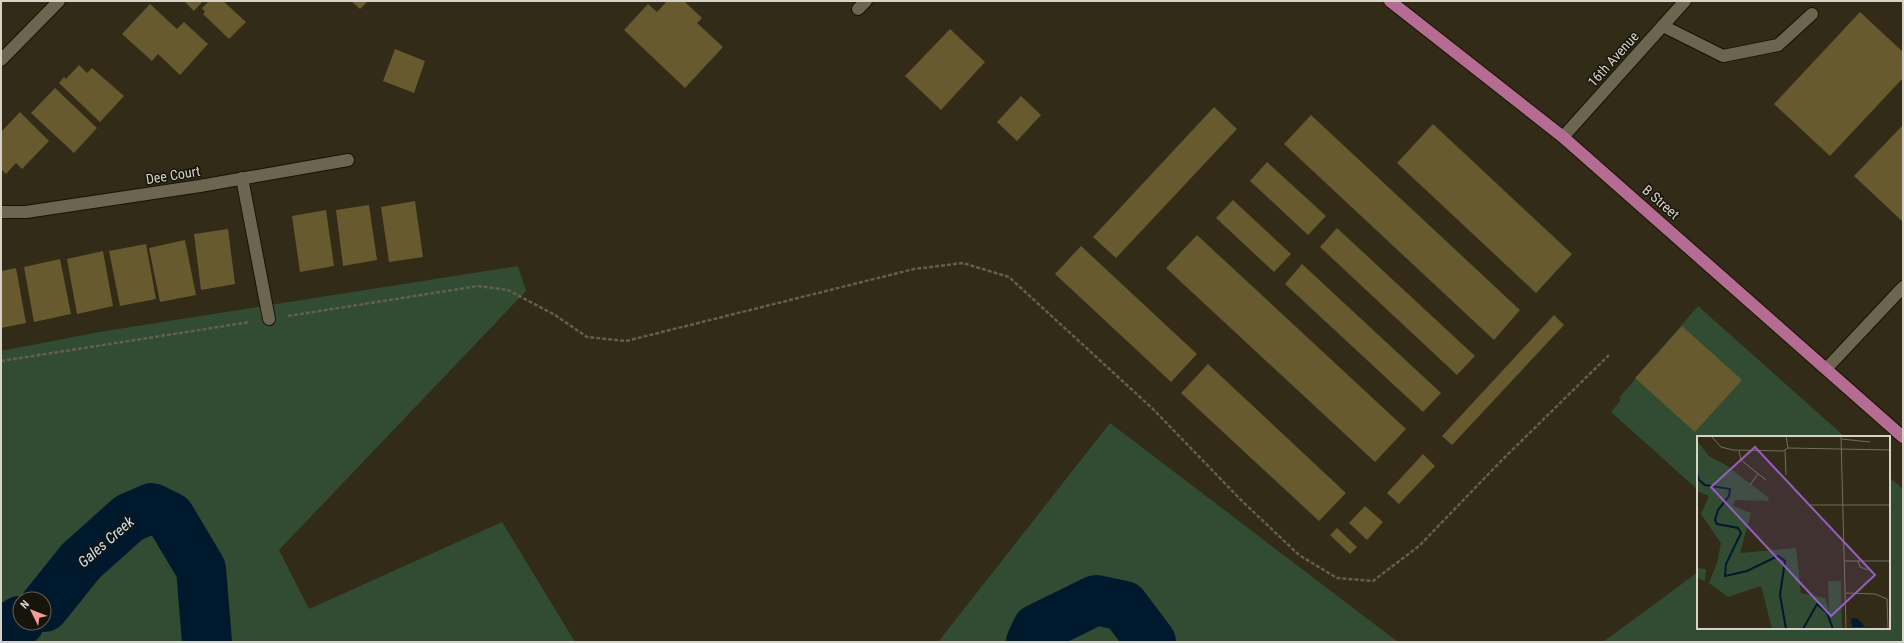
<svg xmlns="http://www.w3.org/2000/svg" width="1904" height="643" viewBox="0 0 1904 643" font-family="'Roboto Condensed',sans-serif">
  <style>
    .green { fill: #324c33; fill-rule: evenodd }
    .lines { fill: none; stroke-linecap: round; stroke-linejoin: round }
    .river { stroke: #00192d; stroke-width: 50 }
    .building { fill: #675a2f }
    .minor-casing { stroke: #191302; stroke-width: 14 }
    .major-casing { stroke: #191302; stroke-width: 14 }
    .path { stroke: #645f4d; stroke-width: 2.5; stroke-dasharray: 4 2; stroke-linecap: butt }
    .minor { stroke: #6c6550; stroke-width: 12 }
    .major { stroke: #b56c93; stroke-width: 12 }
    .labels { text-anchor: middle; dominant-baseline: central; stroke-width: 3; stroke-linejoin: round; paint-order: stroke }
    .street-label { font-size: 14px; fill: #d7d3c7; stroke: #16140b }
    .water-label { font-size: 15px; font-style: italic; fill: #cae2f6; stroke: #16140b }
    .inset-river { fill: none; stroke: #00192d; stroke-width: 2 }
    .inset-road { fill: none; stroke: #736e5d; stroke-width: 1 }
    .view { fill: #975ec1; fill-opacity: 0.15; stroke: #975ec1; stroke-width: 2 }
    .inset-edge { fill: none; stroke: #d7d3c7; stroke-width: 2 }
  </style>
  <rect width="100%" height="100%" fill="#312b17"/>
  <path class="green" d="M 518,266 L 526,291 L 279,550 L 309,609 L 502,522 L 575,642 L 1,642 L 1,351 L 99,332 ZM 20,599 L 44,599 L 44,623 L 20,623 Z
    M 1698,306 L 1845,437 L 1698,437 L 1698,490 L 1611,412 L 1621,400 L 1619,398 Z
    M 1110,423 L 1398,642 L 938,642 Z
    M 1889,477 L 1903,489 L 1903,642 L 1603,642 L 1698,572 L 1698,628 L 1850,628 L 1855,631 L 1853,628 L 1889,628 Z"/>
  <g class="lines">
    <path class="river" d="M 44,607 L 81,561 L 129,518 L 152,508 L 170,517 L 201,569 L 207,642
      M 1,633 L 20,621
      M 1031,642 L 1037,629 L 1096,600 L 1124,606 L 1151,642"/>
  </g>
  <path class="building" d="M 184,1 L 203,1 L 194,11 Z
    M 209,1 L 223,1 L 246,22 L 229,39 L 203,14 L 205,12 L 202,8 Z
    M 351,1 L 368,1 L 360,9 Z
    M 667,1 L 684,1 L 702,18 L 697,23 L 723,47 L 685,88 L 624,30 L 648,4 L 657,12 Z
    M 150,4 L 177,29 L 184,22 L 208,44 L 180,75 L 158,54 L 152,61 L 122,34 Z
    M 1860,12 L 1903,52 L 1903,78 L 1830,156 L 1774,104 Z
    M 950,29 L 985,62 L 941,110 L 905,76 Z
    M 395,49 L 425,61 L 414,93 L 383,81 Z
    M 79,65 L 87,73 L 92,68 L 124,96 L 100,122 L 59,83 L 64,77 L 66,79 Z
    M 55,88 L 97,128 L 74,153 L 31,113 Z
    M 1021,96 L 1041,115 L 1017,141 L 997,122 Z
    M 1214,107 L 1237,129 L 1116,258 L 1093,237 Z
    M 20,112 L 49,141 L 22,169 L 16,163 L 6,174 L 1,169 L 1,132 Z
    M 1311,115 L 1520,310 L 1494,340 L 1284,144 Z
    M 1433,124 L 1572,254 L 1536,293 L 1397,163 Z
    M 1903,125 L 1903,220 L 1902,221 L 1854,176 Z
    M 1267,162 L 1326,216 L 1308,235 L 1250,181 Z
    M 1233,200 L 1291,254 L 1274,272 L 1216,218 Z
    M 415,201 L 423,257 L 389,262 L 381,207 Z
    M 369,205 L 377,260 L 343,266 L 336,210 Z
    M 326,210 L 334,266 L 300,272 L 292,216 Z
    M 1337,228 L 1475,356 L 1457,375 L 1320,247 Z
    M 228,229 L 235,284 L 201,290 L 194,234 Z
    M 1197,235 L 1406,429 L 1375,462 L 1166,268 Z
    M 185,240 L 196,295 L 160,302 L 149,248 Z
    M 146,244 L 156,299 L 120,306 L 109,251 Z
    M 1081,246 L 1197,354 L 1171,382 L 1055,274 Z
    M 103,251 L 113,306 L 77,314 L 67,259 Z
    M 60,259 L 71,314 L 34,322 L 24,267 Z
    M 1302,264 L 1441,393 L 1423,412 L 1285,284 Z
    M 16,268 L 26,323 L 1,328 L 1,271 Z
    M 1554,315 L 1564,325 L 1452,445 L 1442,436 Z
    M 1682,326 L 1742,380 L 1695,432 L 1635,378 Z
    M 1208,364 L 1346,493 L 1319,521 L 1181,393 Z
    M 1423,454 L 1435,466 L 1399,504 L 1387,493 Z
    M 1365,506 L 1383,522 L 1367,540 L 1349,523 Z
    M 1337,528 L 1357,547 L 1350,554 L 1330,535 Z"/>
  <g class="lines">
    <defs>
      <path id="minor" d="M 858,9 L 866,1
        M 1663,26 L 1723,56 L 1778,45 L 1812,14
        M 1,60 L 59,1
        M 1563,137 L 1685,1
        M 242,178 L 269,319
        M 1,212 L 26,212 L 200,186 L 348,160
        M 1827,368 L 1903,287"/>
      <path id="major" d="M 1390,1 L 1563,137 L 1903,437"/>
    </defs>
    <use href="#minor" class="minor-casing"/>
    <use href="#major" class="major-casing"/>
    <path class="path" d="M 288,316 L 478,286 L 508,290 L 555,315 L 587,337 L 626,341 L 914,269 L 963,263 L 1009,277 L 1153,409 L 1241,500 L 1299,555 L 1337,578 L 1373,581 L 1419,546 L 1503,459 L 1609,355
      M 1,361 L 250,322"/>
    <use href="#minor" class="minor"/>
    <use href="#major" class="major"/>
  </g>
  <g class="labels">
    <g class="street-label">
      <text transform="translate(1613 59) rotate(-48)">16th Avenue</text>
      <text transform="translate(173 175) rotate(-9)">Dee Court</text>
      <text transform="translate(1661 202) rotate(41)">B Street</text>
    </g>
    <g class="water-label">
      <text transform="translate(106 542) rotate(-41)">Gales Creek</text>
    </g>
  </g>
  <g transform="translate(1697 436)">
    <rect width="193" height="193" fill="#312b17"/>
    <path d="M 0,5 L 12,20 L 29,29 L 72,62 L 71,65 L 38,64 L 36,70 L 54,77 L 43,117 L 99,112 L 104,157 L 128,162 L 132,174 L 131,145 L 144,145 L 145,193 L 75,193 L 64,150 L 31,161 L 12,147 L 20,127 L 24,107 L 4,78 L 12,60 L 0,55 ZM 0,132 L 9,133 L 8,145 L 0,142 Z" fill="#324c33"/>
    <path d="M 157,182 L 161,183 L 168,191 L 155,191 L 154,183 Z" fill="#00192d"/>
    <path class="inset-river" d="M 0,38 L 2,44 L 8,49 L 33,53 L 32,60 L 21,74 L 18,84 L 20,88 L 41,92 L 44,97 L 29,128 L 28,140 L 50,135 L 81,120 L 88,125 L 83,159 L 89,193M 106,193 L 120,168 L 130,177 L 136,193"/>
    <path class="inset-road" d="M 14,0 L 24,11 L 36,14 L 86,15 L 91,12 L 193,14M 89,0 L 91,12M 144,0 L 149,193M 144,3 L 173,6M 88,14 L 89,39M 42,15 L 44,24 L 69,44M 53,49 L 61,38M 111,69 L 193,69M 147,125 L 193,125M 161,125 L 163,131 L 171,134M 148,157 L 178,158 L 190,163 L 191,193"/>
    <path class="view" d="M 58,11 L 178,139 L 134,180 L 14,51 Z"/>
    <rect width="193" height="193" class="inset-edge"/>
  </g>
  <rect width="1904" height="643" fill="none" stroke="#d7d3c7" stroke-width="4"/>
  <g transform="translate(32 611) rotate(313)"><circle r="19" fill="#16140b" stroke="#636056"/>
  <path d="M0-3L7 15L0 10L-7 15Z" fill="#f59b98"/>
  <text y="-6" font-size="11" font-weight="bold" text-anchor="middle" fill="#d7d3c7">N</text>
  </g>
</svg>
